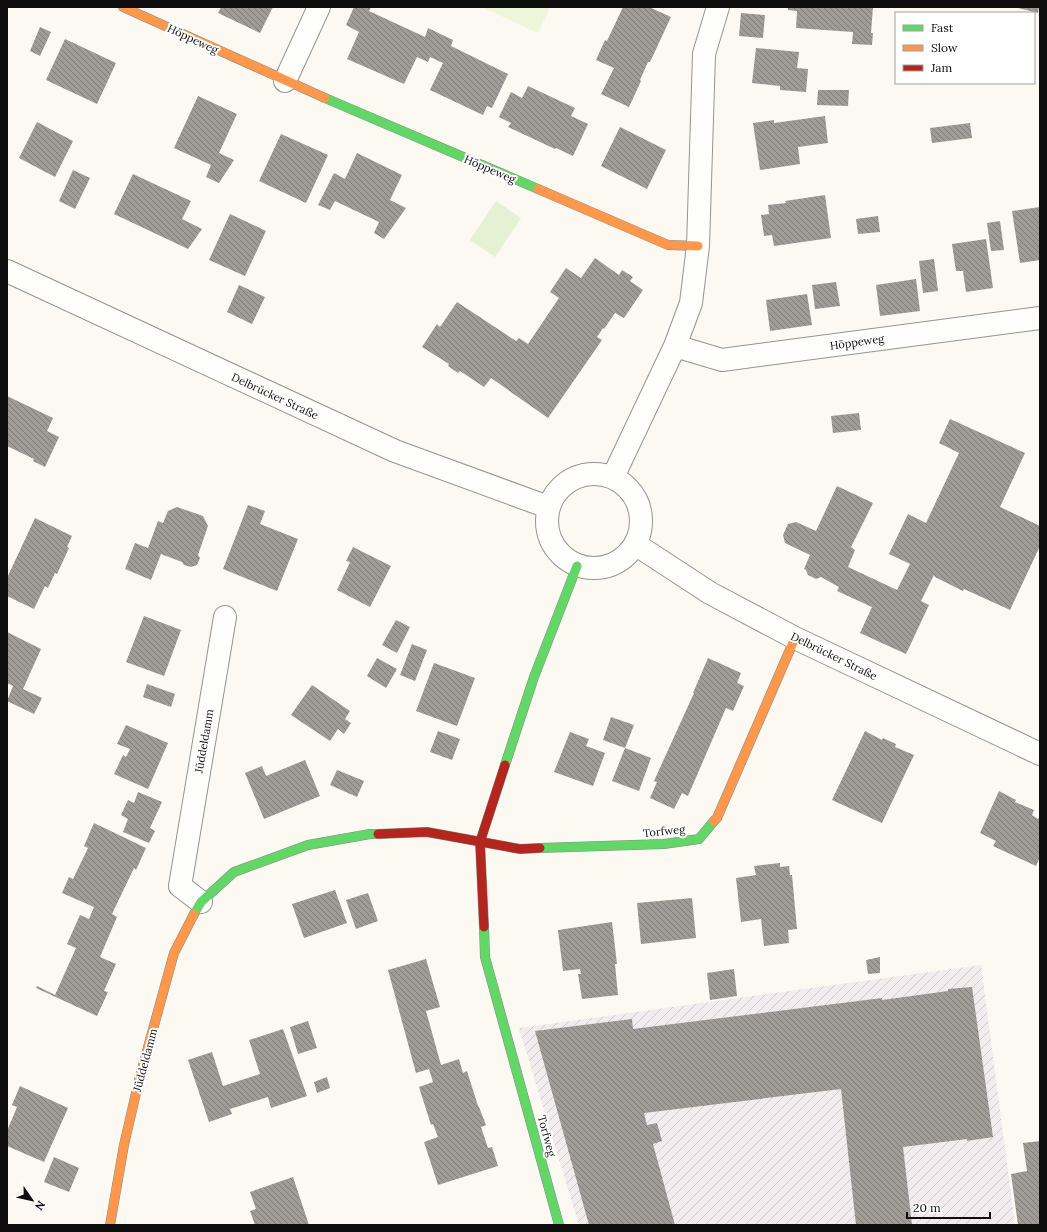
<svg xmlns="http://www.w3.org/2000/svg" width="1047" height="1232" viewBox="0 0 1047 1232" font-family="Lora,serif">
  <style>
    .industrial { fill: url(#industrial-furrows) }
    .park { fill: #e4f1d2 }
    .pitch { fill: #eef5db }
    .building { fill: url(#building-back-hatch) }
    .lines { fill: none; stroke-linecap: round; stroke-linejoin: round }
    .street-casing { stroke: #959491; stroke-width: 24 }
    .fast-casing { stroke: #8b8a87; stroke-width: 10 }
    .slow-casing { stroke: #8b8a87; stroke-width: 10 }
    .jam-casing { stroke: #8b8a87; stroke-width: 10 }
    .street { stroke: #fefefd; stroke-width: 22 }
    .fast { stroke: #63d668; stroke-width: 9 }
    .slow { stroke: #ff974d; stroke-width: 9 }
    .jam { stroke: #b3261e; stroke-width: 9 }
    .labels { text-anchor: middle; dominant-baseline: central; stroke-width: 4; stroke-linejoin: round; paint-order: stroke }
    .street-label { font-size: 11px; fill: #0e0e0e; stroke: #fff }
  </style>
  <defs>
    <pattern id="industrial-furrows" width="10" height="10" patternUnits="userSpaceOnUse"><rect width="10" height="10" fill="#f3ecef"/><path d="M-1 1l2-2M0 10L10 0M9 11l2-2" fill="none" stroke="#cfc9cc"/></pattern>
    <pattern id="building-back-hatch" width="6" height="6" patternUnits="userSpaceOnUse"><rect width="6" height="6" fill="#9f9c98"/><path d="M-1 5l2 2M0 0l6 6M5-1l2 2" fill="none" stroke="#807e7a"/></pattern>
  </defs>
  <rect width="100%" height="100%" fill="#fbf9f2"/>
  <path class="industrial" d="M 981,965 L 1015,1225 L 579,1225 L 519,1028 Z"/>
  <path class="park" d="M 496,201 L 521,218 L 495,257 L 470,240 Z"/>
  <path class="pitch" d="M 482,7 L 550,7 L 538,33 Z"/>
  <path class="building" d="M 221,7 L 273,7 L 260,33 L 218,13 Z
    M 354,7 L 371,7 L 369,11 L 425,37 L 428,28 L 453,40 L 451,46 L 508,74 L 492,108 L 487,106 L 483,115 L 430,90 L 443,63 L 430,57 L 428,62 L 417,57 L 404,84 L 347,59 L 359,32 L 346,25 Z
    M 623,7 L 649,7 L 671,17 L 650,62 L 648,62 L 640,80 L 641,81 L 629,107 L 601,94 L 614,68 L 596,60 L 605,40 L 607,41 Z
    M 788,7 L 873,7 L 871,33 L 873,33 L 872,45 L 852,44 L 853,32 L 796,28 L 797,11 L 788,10 Z
    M 1014,7 L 1039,7 L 1038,13 Z
    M 741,13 L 765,15 L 763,38 L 739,36 Z
    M 40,27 L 51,32 L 40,56 L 30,51 Z
    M 65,39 L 116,63 L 97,104 L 46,80 Z
    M 756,48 L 799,52 L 797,68 L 808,69 L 806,92 L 780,90 L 780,86 L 752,83 Z
    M 528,86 L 575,108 L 571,116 L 588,124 L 573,156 L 556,148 L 555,149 L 508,127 L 511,123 L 499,117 L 511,92 L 522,98 Z
    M 818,90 L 849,90 L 848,106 L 817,105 Z
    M 198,96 L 237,114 L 219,153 L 234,160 L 219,183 L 206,177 L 211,165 L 174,148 Z
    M 825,116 L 828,143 L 798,147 L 800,164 L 760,170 L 753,123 L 774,120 L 774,123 Z
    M 37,122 L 73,141 L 55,177 L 19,158 Z
    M 970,123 L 972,138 L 932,143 L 930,128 Z
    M 620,127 L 666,150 L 647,189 L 601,166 Z
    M 281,134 L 328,155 L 306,203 L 259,181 Z
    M 357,153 L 402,175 L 390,200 L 406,208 L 384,239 L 374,233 L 379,222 L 335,201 L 330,210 L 318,205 L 334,173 L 345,179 Z
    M 73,170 L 90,178 L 75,209 L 59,201 Z
    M 133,174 L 191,201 L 182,219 L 202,229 L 188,249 L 114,214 Z
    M 825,195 L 831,238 L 774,246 L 772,235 L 764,236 L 761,215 L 769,214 L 768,205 L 786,203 L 785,201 Z
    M 1040,207 L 1040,260 L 1020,263 L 1012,211 Z
    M 230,214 L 266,231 L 245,276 L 209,260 Z
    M 878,216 L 880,232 L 858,234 L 856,219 Z
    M 1000,221 L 1004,250 L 991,251 L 987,223 Z
    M 986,239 L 993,288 L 966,292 L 963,271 L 956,271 L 952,244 Z
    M 595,258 L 619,275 L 622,270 L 633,277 L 630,281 L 643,290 L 624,318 L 615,313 L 604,329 L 603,328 L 597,337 L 602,340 L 548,418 L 491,378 L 484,387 L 460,371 L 458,373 L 448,366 L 449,364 L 422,347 L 437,324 L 440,327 L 457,302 L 516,341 L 519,338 L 528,344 L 559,298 L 550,292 L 566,268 L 581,278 Z
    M 934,259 L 938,291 L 923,293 L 919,261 Z
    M 916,279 L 920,311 L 880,316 L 876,285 Z
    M 836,282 L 840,306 L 815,309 L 812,285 Z
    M 239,285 L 265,297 L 252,324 L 227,312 Z
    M 807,294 L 812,325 L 770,331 L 766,300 Z
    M 7,396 L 53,418 L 47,431 L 59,437 L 45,467 L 33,461 L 34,459 L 7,446 Z
    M 859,413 L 861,430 L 833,433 L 831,416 Z
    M 950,419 L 1025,453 L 1000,507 L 1040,526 L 1040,546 L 1010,610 L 964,589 L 963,591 L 935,577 L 934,575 L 921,601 L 929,605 L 906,654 L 860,633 L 872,607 L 837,591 L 839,587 L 821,577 L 816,579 L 808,575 L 806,570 L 804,569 L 810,555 L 785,543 L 783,535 L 788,524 L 796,522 L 816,531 L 837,486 L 873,503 L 851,547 L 855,550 L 848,567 L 897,590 L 910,564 L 889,554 L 908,514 L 926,523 L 959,453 L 939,443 Z
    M 248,505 L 265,511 L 260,524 L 298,539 L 277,591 L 223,569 Z
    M 177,507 L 203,516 L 208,526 L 198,555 L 200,558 L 197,565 L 191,567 L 184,565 L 182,562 L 161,554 L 151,580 L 125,569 L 135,543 L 148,548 L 158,521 L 163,523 L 168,511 Z
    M 35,518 L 72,536 L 67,547 L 69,548 L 57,574 L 55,573 L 48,588 L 45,586 L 34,609 L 7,596 L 7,578 Z
    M 353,547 L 391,566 L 370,607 L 337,590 L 350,562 L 346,561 Z
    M 144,616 L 181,630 L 164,676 L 126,662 Z
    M 396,620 L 410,627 L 397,653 L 382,645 Z
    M 7,632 L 41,649 L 23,689 L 42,698 L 34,714 L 7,701 L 13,686 L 7,683 Z
    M 412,644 L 427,650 L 415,681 L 400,675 Z
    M 377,658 L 397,669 L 386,688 L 367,676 Z
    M 708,658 L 741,673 L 737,683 L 744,686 L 733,711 L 726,708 L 688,796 L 682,793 L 674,809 L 650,798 L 657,782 L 654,781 L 694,693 L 693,693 Z
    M 434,663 L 475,678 L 457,726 L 416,711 Z
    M 147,684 L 175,694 L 171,707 L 143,697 Z
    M 312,685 L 350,711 L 345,719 L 351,723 L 344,734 L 338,729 L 330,741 L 291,715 Z
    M 611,717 L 634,725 L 625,748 L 603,740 Z
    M 126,725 L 168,743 L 148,789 L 114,774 L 123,755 L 126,757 L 130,749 L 117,744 Z
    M 438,731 L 460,739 L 452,760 L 430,752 Z
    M 865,731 L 882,740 L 883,738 L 896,744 L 895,747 L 914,755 L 882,823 L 832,800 Z
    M 570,732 L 589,739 L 586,746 L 605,753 L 593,786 L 554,772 Z
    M 625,748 L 651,758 L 639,791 L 612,781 Z
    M 305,760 L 320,796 L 264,819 L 245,773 L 262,766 L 266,776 Z
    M 337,770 L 364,781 L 357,797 L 330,785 Z
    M 999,791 L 1016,800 L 1015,802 L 1034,810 L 1032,815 L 1038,819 L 1040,815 L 1040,857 L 1036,866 L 993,846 L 996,841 L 980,833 Z
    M 138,792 L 162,802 L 150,828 L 155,831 L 149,843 L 123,832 L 128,819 L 121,815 L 128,800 L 134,803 Z
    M 94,823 L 146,848 L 136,870 L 134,868 L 112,914 L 117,917 L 100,957 L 116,964 L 104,991 L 108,992 L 97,1016 L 36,988 L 37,986 L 55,995 L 76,948 L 67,944 L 80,915 L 89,919 L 94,907 L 62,893 L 69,877 L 73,879 L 88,848 L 84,846 Z
    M 780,863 L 780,867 L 789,866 L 790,875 L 792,875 L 797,929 L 788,930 L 789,943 L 764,946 L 761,919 L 741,922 L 736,878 L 756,875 L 754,866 Z
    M 335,890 L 347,923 L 304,938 L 292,904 Z
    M 368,893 L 378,921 L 356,929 L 346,900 Z
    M 692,898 L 696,938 L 641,944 L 637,903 Z
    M 612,922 L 617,964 L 615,964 L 618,995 L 582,999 L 578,974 L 581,974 L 580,969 L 563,971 L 558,930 Z
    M 880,957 L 880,973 L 868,974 L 866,960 Z
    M 426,959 L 440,1007 L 426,1011 L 441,1065 L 459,1059 L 463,1073 L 467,1071 L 478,1106 L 479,1107 L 486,1125 L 481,1127 L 488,1148 L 492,1147 L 498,1166 L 438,1185 L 424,1142 L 438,1137 L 433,1124 L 431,1125 L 419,1087 L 433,1082 L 429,1069 L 416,1073 L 388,970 Z
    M 734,969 L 737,996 L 710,1000 L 707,973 Z
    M 972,987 L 993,1137 L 967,1141 L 967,1139 L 903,1147 L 912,1225 L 856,1225 L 841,1089 L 644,1113 L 647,1125 L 657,1123 L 662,1141 L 653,1144 L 675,1225 L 589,1225 L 535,1031 L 632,1019 L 633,1029 L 882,998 L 882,1000 L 948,991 L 948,989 Z
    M 308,1021 L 317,1048 L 298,1054 L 290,1027 Z
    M 283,1029 L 307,1096 L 271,1108 L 268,1097 L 230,1109 L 232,1114 L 209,1122 L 188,1060 L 212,1052 L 223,1086 L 260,1074 L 249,1040 Z
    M 327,1077 L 330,1088 L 317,1093 L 314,1082 Z
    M 20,1086 L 68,1108 L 44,1162 L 7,1146 L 7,1131 L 17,1107 L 12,1105 Z
    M 1040,1141 L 1040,1225 L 1018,1225 L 1011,1174 L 1027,1171 L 1023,1143 Z
    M 54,1157 L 79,1168 L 69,1192 L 44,1182 Z
    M 293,1177 L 309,1225 L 255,1225 L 250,1211 L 256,1209 L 250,1192 Z"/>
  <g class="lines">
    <defs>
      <path id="street" d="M 285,81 L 319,7
        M 7,271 L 395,451 L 548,507
        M 675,346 L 722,360 L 1040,318
        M547 521a47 47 0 1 1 94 0a47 47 0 1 1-94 0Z
        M 613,477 L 675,346 L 691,303 L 698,246 L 704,54 L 718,7
        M 635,544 L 710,593 L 795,638 L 1040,754
        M 201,902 L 180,886 L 225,617"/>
      <path id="fast" d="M 325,98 L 538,189
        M 505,765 L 534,677 L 577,566
        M 540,848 L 664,844 L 699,839 L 714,821
        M 194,914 L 201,902 L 234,872 L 308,845 L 370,834 L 378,834
        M 484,927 L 485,957 L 559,1225"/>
      <path id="slow" d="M 123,7 L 325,98
        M 538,189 L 668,245 L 698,246
        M 714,821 L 717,818 L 795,638
        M 110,1225 L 124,1145 L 139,1080 L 174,953 L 194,914"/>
      <path id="jam" d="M 378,834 L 427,832 L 520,849 L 540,848
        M 484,927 L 480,842 L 505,765"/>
    </defs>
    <use href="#street" class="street-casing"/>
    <use href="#fast" class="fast-casing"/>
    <use href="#slow" class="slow-casing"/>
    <use href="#jam" class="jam-casing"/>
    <use href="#street" class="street"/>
    <use href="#fast" class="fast"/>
    <use href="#slow" class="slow"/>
    <use href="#jam" class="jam"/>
  </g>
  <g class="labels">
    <g class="street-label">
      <text transform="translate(193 39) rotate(25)">Höppeweg</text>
      <text transform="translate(490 169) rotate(23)">Höppeweg</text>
      <text transform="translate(857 342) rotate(-8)">Höppeweg</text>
      <text transform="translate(275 396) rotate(25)">Delbrücker Straße</text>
      <text transform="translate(834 656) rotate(26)">Delbrücker Straße</text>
      <text transform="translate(204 741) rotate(-80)">Jüddeldamm</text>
      <text transform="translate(664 831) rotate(-6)">Torfweg</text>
      <text transform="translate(145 1060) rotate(-75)">Jüddeldamm</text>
      <text transform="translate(547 1136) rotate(75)">Torfweg</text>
    </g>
  </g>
  <rect width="1047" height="1232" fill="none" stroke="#0e0e0e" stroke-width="16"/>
  <rect x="895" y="12" width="140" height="72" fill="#ffffff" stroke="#9f9f9f"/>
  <rect x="903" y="25" width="20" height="6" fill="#63d668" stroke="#9f9f9f"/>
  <text x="931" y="32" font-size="12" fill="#0e0e0e">Fast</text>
  <rect x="903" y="45" width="20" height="6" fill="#ff974d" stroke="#9f9f9f"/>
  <text x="931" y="52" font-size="12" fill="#0e0e0e">Slow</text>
  <rect x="903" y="65" width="20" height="6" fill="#b3261e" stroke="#9f9f9f"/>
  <text x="931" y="72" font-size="12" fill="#0e0e0e">Jam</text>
  <g transform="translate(32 1200) rotate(124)" stroke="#ffffff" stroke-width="3" paint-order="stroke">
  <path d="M0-3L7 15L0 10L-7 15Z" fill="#0e0e0e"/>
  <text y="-6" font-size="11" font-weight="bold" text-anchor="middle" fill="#0e0e0e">N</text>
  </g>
  <path d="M907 1212v6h83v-6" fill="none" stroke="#0e0e0e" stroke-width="2"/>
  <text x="913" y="1212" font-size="12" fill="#0e0e0e" stroke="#ffffff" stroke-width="3" paint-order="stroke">20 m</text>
</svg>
